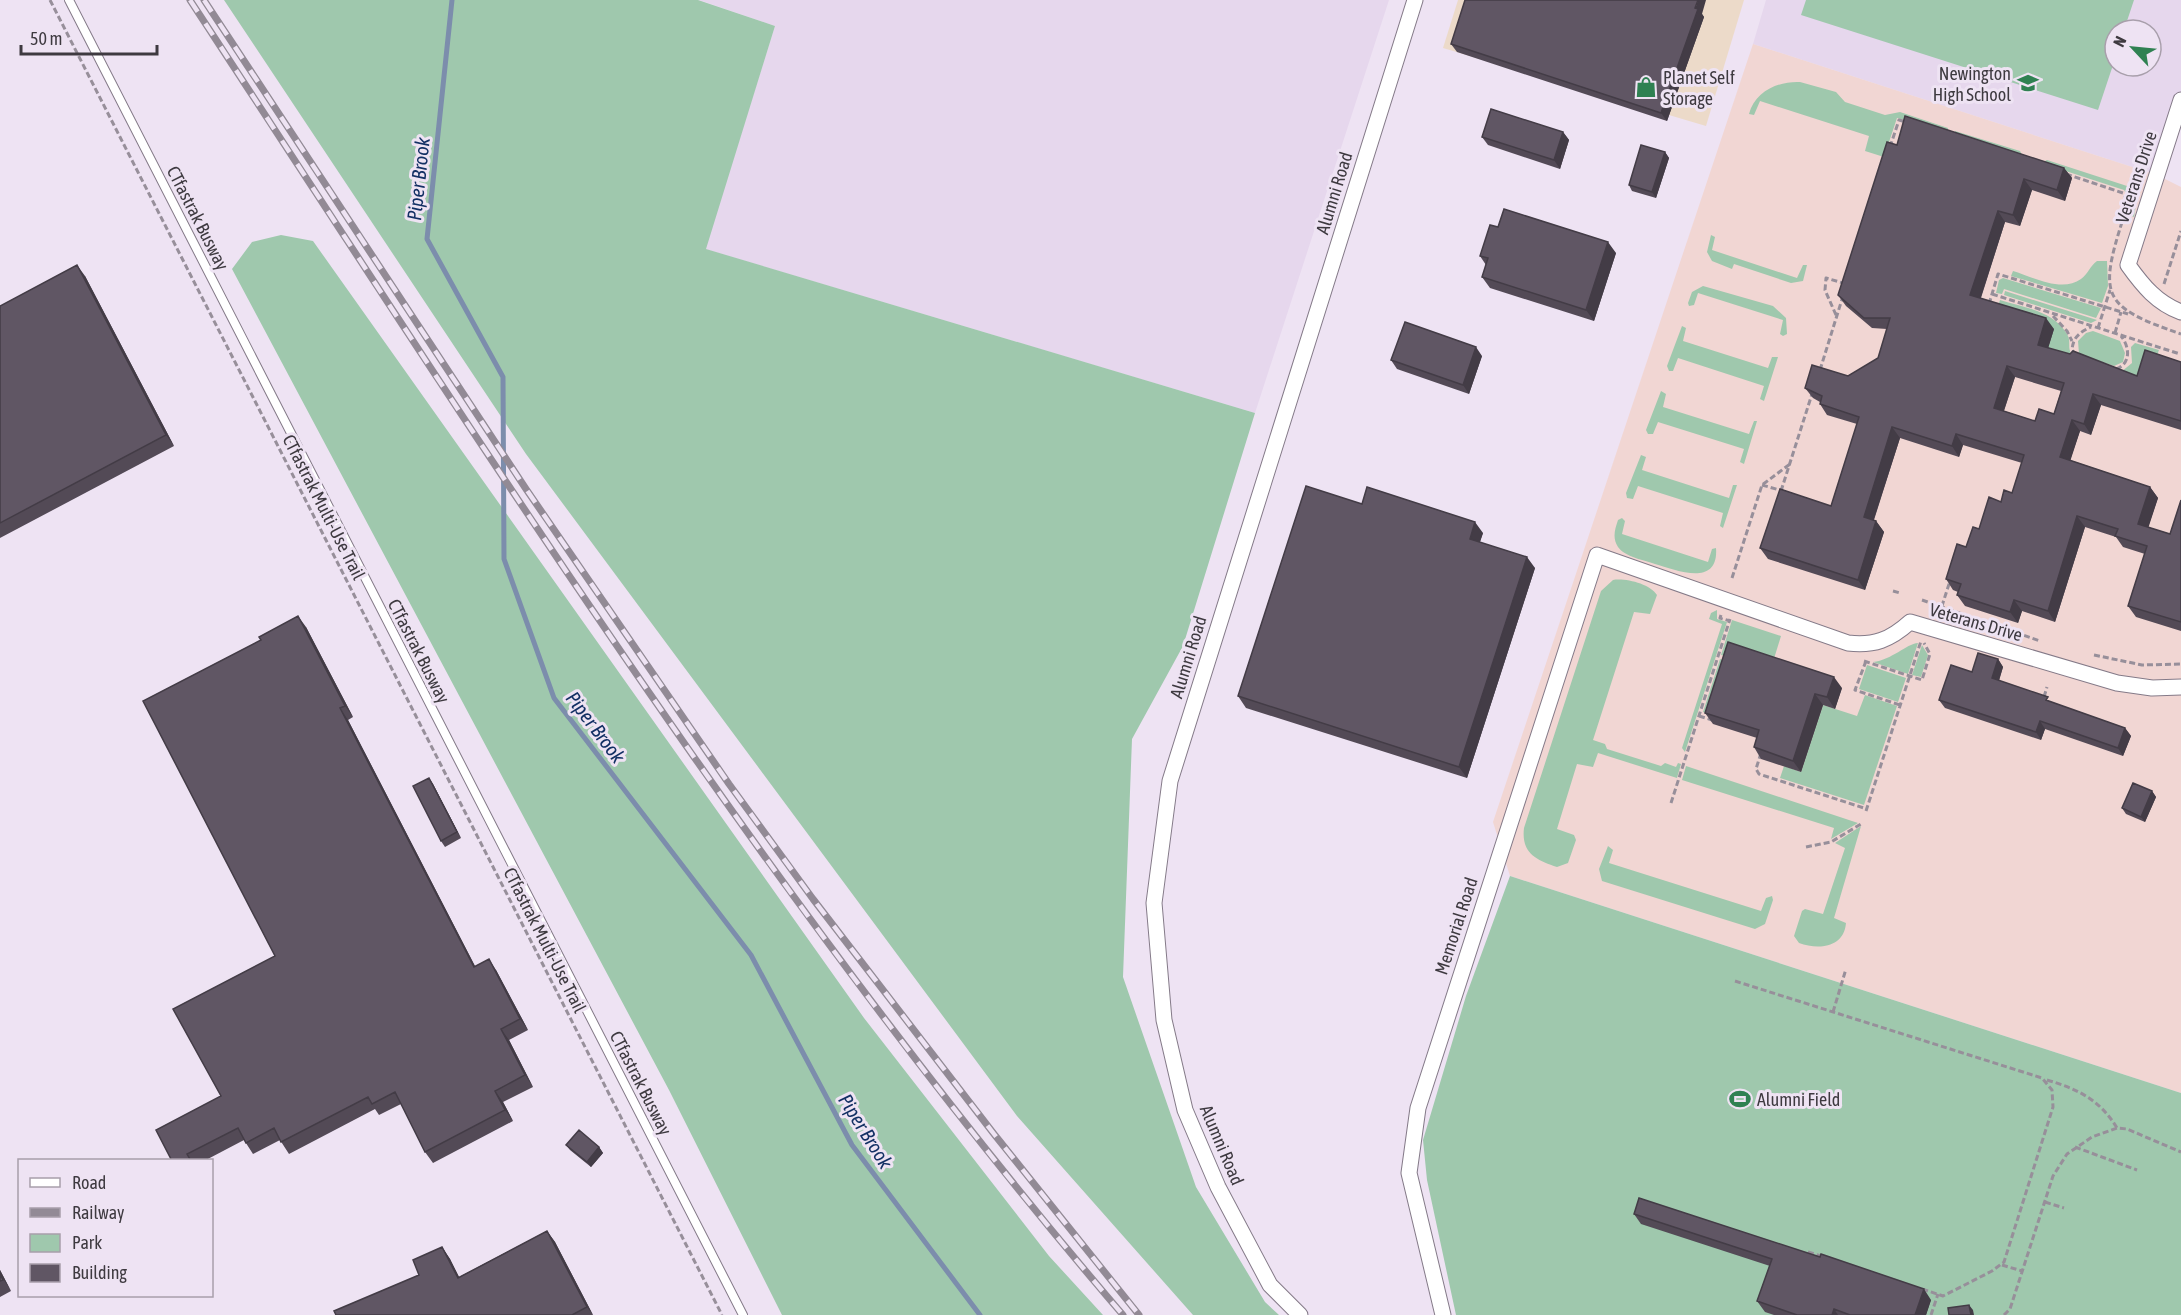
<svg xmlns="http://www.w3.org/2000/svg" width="2181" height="1315" viewBox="0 0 2181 1315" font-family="'Asap Condensed',sans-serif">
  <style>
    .commercial { fill: #ecdac9 }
    .built { fill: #e6d7ed; fill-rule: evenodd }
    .medical { fill: #f1d6d3 }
    .green { fill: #9fc8ad }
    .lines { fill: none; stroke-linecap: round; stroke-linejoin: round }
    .stream { stroke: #7c8dac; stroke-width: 5 }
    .lane-casing { stroke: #847a88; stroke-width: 10 }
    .street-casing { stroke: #847a88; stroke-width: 17 }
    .path { stroke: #978f9a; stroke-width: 3; stroke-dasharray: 6 3; stroke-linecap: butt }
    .lane { stroke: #fff; stroke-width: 8 }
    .street { stroke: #fff; stroke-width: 15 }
    .rail-casing { stroke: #928a95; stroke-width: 7 }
    .rail { stroke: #eee3f3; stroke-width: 4.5; stroke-dasharray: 14; stroke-linecap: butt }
    .wall { fill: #534a56; fill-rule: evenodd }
    .shaded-wall { fill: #433c46 }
    .building { fill: #605664; stroke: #433c46; stroke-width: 1.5; fill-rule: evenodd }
    .labels { text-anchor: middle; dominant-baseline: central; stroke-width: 6; stroke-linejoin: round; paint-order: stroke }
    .poi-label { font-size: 18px; fill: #3e3a40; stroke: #eee3f3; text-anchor: start }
    .street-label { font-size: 18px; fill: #3e3a40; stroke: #eee3f3 }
    .water-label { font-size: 20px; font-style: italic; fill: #133064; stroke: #eee3f3 }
  </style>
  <rect width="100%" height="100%" fill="#eee3f3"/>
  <path class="commercial" d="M 1458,0 L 1744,0 L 1706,126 L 1443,48 Z"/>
  <path class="built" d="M 699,0 L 1389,0 L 1255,413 L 705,249 L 775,26 Z
    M 1766,0 L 2181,0 L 2181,100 L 2157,175 L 1753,44 ZM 2115,30 L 2151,30 L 2151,66 L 2115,66 Z"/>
  <path class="medical" d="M 1753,44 L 2157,175 L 2181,187 L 2181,1093 L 1510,876 L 1493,822 Z"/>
  <path class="green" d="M 224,0 L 698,0 L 775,26 L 706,249 L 1255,413 L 1183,646 L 1132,739 L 1123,977 L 1196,1187 L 1265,1302 L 1279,1315 L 1193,1315 L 1017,1116 L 526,454 Z
    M 1806,0 L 2134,0 L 2124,30 L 2115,30 L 2115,59 L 2098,110 L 1801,15 Z
    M 1800,82 L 1836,92 L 1845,102 L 1885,115 L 1900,112 L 1948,128 L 1947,133 L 1897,118 L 1884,157 L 1865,151 L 1869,136 L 1760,101 L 1754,115 L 1749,114 C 1755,91 1779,81 1800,82 Z
    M 1955,131 L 2020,151 L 2024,158 L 1954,135 Z
    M 2047,160 L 2127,186 L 2137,198 L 2134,217 L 2127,214 L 2130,199 L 2124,190 L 2041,163 Z
    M 281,235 L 313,241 L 864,1018 L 1049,1256 L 1103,1315 L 782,1315 L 669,1090 L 232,269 L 252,242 Z
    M 1711,235 L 1715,237 L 1712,250 L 1797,278 L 1803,265 L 1807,265 L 1803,281 L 1791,283 L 1734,264 L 1732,269 L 1712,261 L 1707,252 Z
    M 2097,261 L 2107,261 L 2108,286 L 2102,303 L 2011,276 L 2013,271 C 2033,277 2062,293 2081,279 C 2088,274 2090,266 2097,261 Z
    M 2003,278 L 2101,308 L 2096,318 L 2004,289 L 2002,294 L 1996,293 L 1999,280 Z
    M 1703,286 L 1773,306 L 1786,318 L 1787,334 L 1783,336 L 1780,334 L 1783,320 L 1698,293 L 1694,305 L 1689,306 L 1688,303 L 1692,292 Z
    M 2005,291 L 2097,320 L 2091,323 L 2004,295 Z
    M 2000,300 C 2024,308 2053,310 2067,334 C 2072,342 2066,348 2073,356 L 2046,355 L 2053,329 L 1996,312 Z
    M 1682,326 L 1686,328 L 1683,341 L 1768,368 L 1772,357 L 1778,357 L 1764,401 L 1760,399 L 1764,386 L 1678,358 L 1673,371 L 1669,371 L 1667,366 Z
    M 2093,331 L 2120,341 L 2125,353 L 2123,362 L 2114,366 L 2079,354 L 2078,341 L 2086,333 Z
    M 2135,343 L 2159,350 L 2145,387 L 2121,372 L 2132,363 L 2131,347 Z
    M 1661,391 L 1666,394 L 1663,407 L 1749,434 L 1754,421 L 1757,421 L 1744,464 L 1740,462 L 1744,449 L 1658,422 L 1653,434 L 1648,434 L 1646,430 Z
    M 1641,455 L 1646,457 L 1642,470 L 1729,498 L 1733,485 L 1737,485 L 1723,528 L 1720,526 L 1723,513 L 1638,486 L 1633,499 L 1627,498 L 1626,493 Z
    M 1622,518 L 1625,521 L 1622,534 L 1708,562 L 1712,549 L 1716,548 C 1719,588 1676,570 1655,564 C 1644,560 1625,557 1618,547 C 1612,538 1615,529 1618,520 Z
    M 1613,580 C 1626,578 1650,584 1657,595 L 1650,614 L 1634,612 L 1593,740 L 1605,744 L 1607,749 L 1661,766 L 1665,763 L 1676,767 L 1678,763 L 1681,764 L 1677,778 L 1598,753 L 1593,767 L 1577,764 L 1557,829 L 1574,835 L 1576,840 L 1568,863 L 1557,867 C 1536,860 1521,853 1524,828 L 1601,591 Z
    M 1717,610 L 1717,619 L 1727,622 L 1685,752 L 1682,748 L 1722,624 L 1709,619 L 1711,613 Z
    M 1732,620 L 1781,636 L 1772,665 L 1721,655 Z
    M 1918,643 L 1908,674 L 1873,662 C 1892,660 1906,644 1918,643 Z
    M 1922,645 L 1928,655 L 1921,677 L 1912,675 Z
    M 1720,659 L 1733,664 L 1716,716 L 1703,712 Z
    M 1867,665 L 1906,678 L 1898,702 L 1859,689 Z
    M 1865,695 L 1897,706 L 1864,805 L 1780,778 L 1784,766 L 1801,772 L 1823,705 L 1857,716 Z
    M 1686,766 L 1858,823 L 1831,839 L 1834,828 L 1682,780 Z
    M 1861,826 L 1834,918 L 1846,923 C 1844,948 1818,950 1799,943 L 1794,936 L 1802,911 L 1805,909 L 1823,914 L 1845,848 L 1835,843 Z
    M 1608,846 L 1613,850 L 1609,863 L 1761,911 L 1766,898 L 1772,896 L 1773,900 L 1765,924 L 1755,929 L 1602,881 L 1599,869 Z
    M 1510,876 L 2181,1093 L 2181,1315 L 1456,1315 L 1427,1180 L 1423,1140 L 1466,996 Z"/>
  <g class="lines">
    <path class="stream" d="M 452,0 L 427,239 L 503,377 L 504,559 L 554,698 L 751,955 L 852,1145 L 980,1315"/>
    <defs>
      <path id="lane" d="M 69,0 L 743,1315"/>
      <path id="street" d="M 2181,100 L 2128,265 C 2143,286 2157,303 2181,312
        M 1300,1315 L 1270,1285 L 1218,1187 L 1185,1110 L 1164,1020 L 1154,903 L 1170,781 L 1415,0
        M 1443,1315 L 1409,1173 L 1418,1108 L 1597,555 L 1848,643 C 1874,646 1890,640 1910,622 L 2117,683 L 2152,688 L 2181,687"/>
    </defs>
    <use href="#lane" class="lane-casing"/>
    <use href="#street" class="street-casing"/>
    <path class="path" d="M 50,0 L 722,1315
      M 1890,147 L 1899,120 L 1906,122
      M 2066,174 L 2123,193 C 2129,202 2126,208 2123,219 C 2098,297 2103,307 2181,334
      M 2164,284 L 2181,231
      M 1992,294 L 2180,354
      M 1989,304 L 1998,274 L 2128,314
      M 1836,315 L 1825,290 L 1826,278 L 1843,283
      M 2053,316 L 2067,331 L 2072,341
      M 2098,328 L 2110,290
      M 2115,333 L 2121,312
      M 2076,355 L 2072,350 C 2073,337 2080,332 2091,327
      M 2116,369 C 2131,364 2130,347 2121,336
      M 1820,370 L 1843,296
      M 1762,485 L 1783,491
      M 1781,491 L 1812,394
      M 1732,578 L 1762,485 L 1790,464
      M 1893,591 L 1900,593
      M 1922,600 L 2040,641
      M 1721,615 L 1720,618 L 1730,621
      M 1939,615 L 1950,581
      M 2094,655 L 2142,665 L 2181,664
      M 1864,661 L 1922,680 L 1930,654 L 1924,643
      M 1866,661 L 1855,690 L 1900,705
      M 2044,697 L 2047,687
      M 1699,716 L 1712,720
      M 1761,753 L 1756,769 L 1759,774 L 1867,809
      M 1671,803 L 1730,619
      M 1866,811 L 1921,641
      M 1806,847 L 1831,842 L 1861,824
      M 1735,981 L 2042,1078 L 2052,1090 L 2053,1107 L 2004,1262 L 1992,1271 L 1943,1296 L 1922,1289
      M 1833,1012 L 1846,969
      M 2047,1080 C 2078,1089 2100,1100 2117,1128
      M 2075,1147 L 2137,1170
      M 2045,1202 L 2064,1208
      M 1808,1252 L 1821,1256
      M 2002,1265 L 2022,1271
      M 1931,1315 L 1938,1294
      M 2004,1315 L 2010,1309 L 2053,1176 L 2067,1154 L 2092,1137 L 2117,1128 L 2127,1129 L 2181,1152"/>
    <use href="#lane" class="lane"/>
    <use href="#street" class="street"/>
    <defs>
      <path id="rail" d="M 190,0 C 485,450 772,906 1123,1315
        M 204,0 L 526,489 L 729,784 L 813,899 L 994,1134 L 1139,1315"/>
    </defs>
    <use href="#rail" class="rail-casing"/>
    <use href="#rail" class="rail"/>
  </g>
  <path class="wall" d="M 1702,14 L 1704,17 L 1667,121 L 1457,52 L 1451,44 Z
    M 1563,132 L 1569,140 L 1560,169 L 1488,145 L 1482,137 Z
    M 1897,145 L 2064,168 L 2072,178 L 2065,201 L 2032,190 L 2020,226 L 2005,222 L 1981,298 L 2054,329 L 2048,348 L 2137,376 L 2181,362 L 2181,430 L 2101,405 L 2091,435 L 2080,431 L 2070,460 L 2150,487 L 2158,498 L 2148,527 L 2170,534 L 2181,500 L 2181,631 L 2136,617 L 2128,606 L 2145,554 L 2123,547 L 2116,537 L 2085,527 L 2055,622 L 2022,611 L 2018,623 L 1965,606 L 1957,595 L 1958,592 L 1953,590 L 1946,579 L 1979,529 L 2001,502 L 2012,493 L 2022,463 L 1963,445 L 1959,457 L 1900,438 L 1874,520 L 1876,521 L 1884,532 L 1865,590 L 1768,559 L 1760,548 L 1831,506 L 1857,424 L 1827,415 L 1820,404 L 1820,402 L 1813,398 L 1805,388 L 1848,376 L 1878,358 L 1887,329 L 1872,328 L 1846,306 L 1838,295 ZM 2015,377 L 2061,391 L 2054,414 L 2035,421 L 2004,411 Z
    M 1665,152 L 1669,158 L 1656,198 L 1632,191 L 1629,185 Z
    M 1498,227 L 1616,253 L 1594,321 L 1490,288 L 1482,277 L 1486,265 L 1480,256 Z
    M 85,276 L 174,446 L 0,538 L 0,306 Z
    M 1482,356 L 1469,394 L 1397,369 L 1391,360 Z
    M 1362,504 L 1483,533 L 1480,542 L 1535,568 L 1467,778 L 1246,708 L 1238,696 Z
    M 306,627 L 353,717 L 348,720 L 475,966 L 496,970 L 528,1030 L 509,1040 L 533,1087 L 503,1102 L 513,1121 L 433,1163 L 425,1152 L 401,1104 L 379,1115 L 375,1109 L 289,1154 L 280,1140 L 253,1154 L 244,1140 L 204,1161 L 172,1161 L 221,1096 L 275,956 Z
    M 1998,659 L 2003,667 L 1999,681 L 2051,702 L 2125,728 L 2131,736 L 2123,756 L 2045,729 L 2041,740 L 1945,708 L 1939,700 L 1972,672 Z
    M 1842,688 L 1835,709 L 1823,705 L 1801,772 L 1761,759 L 1754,747 L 1757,738 L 1713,724 L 1705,713 Z
    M 429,778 L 433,784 L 461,838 L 445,847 L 441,841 Z
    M 2152,791 L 2156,797 L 2145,822 L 2126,814 L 2122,808 Z
    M 566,1145 L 599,1147 L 603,1153 L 591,1167 L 570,1150 Z
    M 1634,1214 L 1931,1300 L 1926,1315 L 1774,1315 L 1765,1312 L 1757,1301 L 1770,1266 L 1641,1224 Z
    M 547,1231 L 555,1242 L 593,1315 L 336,1315 L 419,1275 L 442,1247 L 450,1259 L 459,1277 Z
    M 0,1270 L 11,1291 L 0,1297 Z"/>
  <path class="shaded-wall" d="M 1698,0 L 1706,0 L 1702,14 L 1704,17 L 1667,121 L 1661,113 Z
    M 1563,132 L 1569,140 L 1560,169 L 1554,160 Z
    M 1665,152 L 1669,158 L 1656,198 L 1652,192 Z
    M 2064,168 L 2072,178 L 2065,201 L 2057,190 Z
    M 2024,179 L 2032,190 L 2020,226 L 2013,215 Z
    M 1998,211 L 2005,222 L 1978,306 L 1970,295 Z
    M 1608,242 L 1616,253 L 1594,321 L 1586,310 Z
    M 77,265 L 85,276 L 174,446 L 166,435 Z
    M 2046,318 L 2054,329 L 2046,355 L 2038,345 Z
    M 1476,347 L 1482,356 L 1469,394 L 1463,385 Z
    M 2007,366 L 2015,377 L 2001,419 L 1994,408 Z
    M 2093,394 L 2101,405 L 2091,435 L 2084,424 Z
    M 2072,420 L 2080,431 L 2068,468 L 2060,457 Z
    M 1892,427 L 1900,438 L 1871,528 L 1864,517 Z
    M 1956,434 L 1963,445 L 1959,457 L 1952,446 Z
    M 2150,487 L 2158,498 L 2146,535 L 2138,524 Z
    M 2077,516 L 2085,527 L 2055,622 L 2048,611 Z
    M 1876,521 L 1884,532 L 1865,590 L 1858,580 Z
    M 1475,522 L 1483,533 L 1477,550 L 1470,539 Z
    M 1527,557 L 1535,568 L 1467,778 L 1459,767 Z
    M 2014,600 L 2022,611 L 2018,623 L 2010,612 Z
    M 298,616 L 306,627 L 353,717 L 345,706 Z
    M 1998,659 L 2003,667 L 1997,686 L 1992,678 Z
    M 1834,677 L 1842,688 L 1835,709 L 1827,697 Z
    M 1815,694 L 1823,705 L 1801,772 L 1793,761 Z
    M 340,708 L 348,720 L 481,978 L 474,967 Z
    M 2040,721 L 2045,729 L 2041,740 L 2036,732 Z
    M 2125,728 L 2131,736 L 2123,756 L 2118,748 Z
    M 429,778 L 433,784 L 461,838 L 457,832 Z
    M 2152,791 L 2156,797 L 2145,822 L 2141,817 Z
    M 489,959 L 496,970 L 528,1030 L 520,1019 Z
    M 501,1029 L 509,1040 L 533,1087 L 525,1075 Z
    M 495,1091 L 503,1102 L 513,1121 L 505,1110 Z
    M 599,1147 L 603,1153 L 591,1167 L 587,1162 Z
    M 547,1231 L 555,1242 L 593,1315 L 587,1307 Z
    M 442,1247 L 450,1259 L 465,1289 L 458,1278 Z
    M 0,1270 L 11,1291 L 0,1274 Z
    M 1924,1289 L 1931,1300 L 1926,1315 L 1915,1315 Z
    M 1969,1305 L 1973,1310 L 1974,1315 L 1971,1315 Z
    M 1834,1309 L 1838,1315 L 1832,1315 Z"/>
  <path class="building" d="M 1465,0 L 1698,0 L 1695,8 L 1698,9 L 1661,113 L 1451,44 Z
    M 1491,109 L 1563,132 L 1554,160 L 1482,137 Z
    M 1905,116 L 2064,168 L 2057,190 L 2024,179 L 2013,215 L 1998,211 L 1970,295 L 2046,318 L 2038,345 L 2070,354 L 2073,351 L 2137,376 L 2145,350 L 2181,362 L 2181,421 L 2093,394 L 2084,424 L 2072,420 L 2060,457 L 2150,487 L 2138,524 L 2170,534 L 2181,500 L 2181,622 L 2128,606 L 2147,546 L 2115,536 L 2118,529 L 2077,516 L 2048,611 L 2014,600 L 2010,612 L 1957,595 L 1961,584 L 1946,579 L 1957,544 L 1966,547 L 1973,527 L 1979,529 L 1989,497 L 2001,502 L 2004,490 L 2012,493 L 2024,455 L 1956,434 L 1952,446 L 1892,427 L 1864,517 L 1876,521 L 1858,580 L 1760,548 L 1780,489 L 1831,506 L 1859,417 L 1820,404 L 1822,396 L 1805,388 L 1812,365 L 1848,376 L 1878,358 L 1890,318 L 1864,318 L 1838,295 L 1887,142 L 1897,145 ZM 2007,366 L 2064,383 L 2054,414 L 2039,409 L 2035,421 L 1994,408 Z
    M 1641,145 L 1665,152 L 1652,192 L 1629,185 Z
    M 1504,209 L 1608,242 L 1586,310 L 1482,277 L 1488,258 L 1480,256 L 1490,225 L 1498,227 Z
    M 77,265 L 166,435 L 0,523 L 0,306 Z
    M 1405,322 L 1476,347 L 1463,385 L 1391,360 Z
    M 1306,486 L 1362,504 L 1367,487 L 1475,522 L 1470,539 L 1527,557 L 1459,767 L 1238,696 Z
    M 298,616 L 345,706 L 340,708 L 474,967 L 489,959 L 520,1019 L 501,1029 L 525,1075 L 495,1091 L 505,1110 L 425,1152 L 395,1092 L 372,1104 L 368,1097 L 281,1142 L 274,1128 L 246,1143 L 238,1128 L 187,1154 L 191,1161 L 172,1161 L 156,1130 L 221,1096 L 173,1009 L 275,956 L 143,701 L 261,640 L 259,637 Z
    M 1728,642 L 1834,677 L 1827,697 L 1815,694 L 1793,761 L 1754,747 L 1759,730 L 1705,713 Z
    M 1978,653 L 1998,659 L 1992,678 L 2048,697 L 2046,700 L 2125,728 L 2118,748 L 2040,721 L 2036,732 L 1939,700 L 1951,665 L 1972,672 Z
    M 429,778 L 457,832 L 441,841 L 413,786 Z
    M 2133,783 L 2152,791 L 2141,817 L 2122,808 Z
    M 579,1130 L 599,1147 L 587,1162 L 566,1145 Z
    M 1639,1198 L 1820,1257 L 1821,1254 L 1924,1289 L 1915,1315 L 1850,1315 L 1834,1309 L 1832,1315 L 1797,1315 L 1757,1301 L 1772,1259 L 1634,1214 Z
    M 547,1231 L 587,1307 L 572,1315 L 336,1315 L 334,1311 L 419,1275 L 413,1260 L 442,1247 L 458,1278 Z
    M 0,1274 L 3,1280 L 0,1281 Z
    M 1969,1305 L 1971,1315 L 1949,1315 L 1948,1308 Z"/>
  <defs>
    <symbol id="school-bare" viewBox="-9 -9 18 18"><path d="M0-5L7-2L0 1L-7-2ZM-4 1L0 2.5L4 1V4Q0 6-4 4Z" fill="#2f8152" stroke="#eee3f3" stroke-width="2.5" paint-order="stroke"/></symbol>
    <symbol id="shop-bare" viewBox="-9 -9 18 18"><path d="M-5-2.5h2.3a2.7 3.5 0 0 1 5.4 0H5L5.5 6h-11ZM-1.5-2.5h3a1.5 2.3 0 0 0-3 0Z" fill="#2f8152" stroke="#eee3f3" stroke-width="2.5" paint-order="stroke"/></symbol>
    <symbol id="stadium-bare" viewBox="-9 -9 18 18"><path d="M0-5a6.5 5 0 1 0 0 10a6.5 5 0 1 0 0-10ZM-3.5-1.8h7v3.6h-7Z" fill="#2f8152" stroke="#eee3f3" stroke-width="2.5" paint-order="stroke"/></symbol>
  </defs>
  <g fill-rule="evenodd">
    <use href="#school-bare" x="2013" y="68" width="30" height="30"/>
    <use href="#shop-bare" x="1631" y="72" width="30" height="30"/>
    <use href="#stadium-bare" x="1725" y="1084" width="30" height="30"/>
  </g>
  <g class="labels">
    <g class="poi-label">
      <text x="2011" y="73" text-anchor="end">Newington<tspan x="2011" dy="21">High School</tspan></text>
      <text x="1663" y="77">Planet Self<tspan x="1663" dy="21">Storage</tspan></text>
      <text x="1757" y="1099">Alumni Field</text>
    </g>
    <g class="street-label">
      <text transform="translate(2136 177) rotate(-72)">Veterans Drive</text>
      <text transform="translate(1334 193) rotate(-73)">Alumni Road</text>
      <text transform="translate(198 218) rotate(63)">CTfastrak Busway</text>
      <text transform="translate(324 507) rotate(63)">CTfastrak Multi-Use Trail</text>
      <text transform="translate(1976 622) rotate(16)">Veterans Drive</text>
      <text transform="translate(419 651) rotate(63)">CTfastrak Busway</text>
      <text transform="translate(1188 657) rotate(-73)">Alumni Road</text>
      <text transform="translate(1456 926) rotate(-72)">Memorial Road</text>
      <text transform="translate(545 940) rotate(63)">CTfastrak Multi-Use Trail</text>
      <text transform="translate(641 1083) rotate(63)">CTfastrak Busway</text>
      <text transform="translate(1222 1145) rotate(67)">Alumni Road</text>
    </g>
    <g class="water-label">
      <text transform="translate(418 179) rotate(-84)">Piper Brook</text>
      <text transform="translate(596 727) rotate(53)">Piper Brook</text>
      <text transform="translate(866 1131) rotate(58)">Piper Brook</text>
    </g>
  </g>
  <rect x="18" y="1159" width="195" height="138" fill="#eee3f3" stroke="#a89fab" stroke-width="1.5"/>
  <rect x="30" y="1178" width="30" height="9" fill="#ffffff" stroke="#a89fab" stroke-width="1.5"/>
  <text x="72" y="1189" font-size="18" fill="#3e3a40">Road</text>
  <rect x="30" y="1208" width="30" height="9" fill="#928a95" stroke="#a89fab" stroke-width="1.5"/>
  <text x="72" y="1219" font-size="18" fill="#3e3a40">Railway</text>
  <rect x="30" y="1234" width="30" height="18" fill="#9fc8ad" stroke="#a89fab" stroke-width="1.5"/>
  <text x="72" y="1249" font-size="18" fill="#3e3a40">Park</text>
  <rect x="30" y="1264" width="30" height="18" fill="#605664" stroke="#a89fab" stroke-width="1.5"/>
  <text x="72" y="1279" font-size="18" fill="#3e3a40">Building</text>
  <g transform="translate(2133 48) rotate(296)"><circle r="28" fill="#eee3f3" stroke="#a89fab" stroke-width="1.5"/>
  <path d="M0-4.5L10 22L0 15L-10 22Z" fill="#2f8152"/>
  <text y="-9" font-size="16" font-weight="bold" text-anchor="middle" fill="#3e3a40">N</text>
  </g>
  <path d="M21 45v9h136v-9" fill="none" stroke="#3e3a40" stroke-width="3"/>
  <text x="30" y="45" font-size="18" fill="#3e3a40" stroke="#eee3f3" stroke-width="4.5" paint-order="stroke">50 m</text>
</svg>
